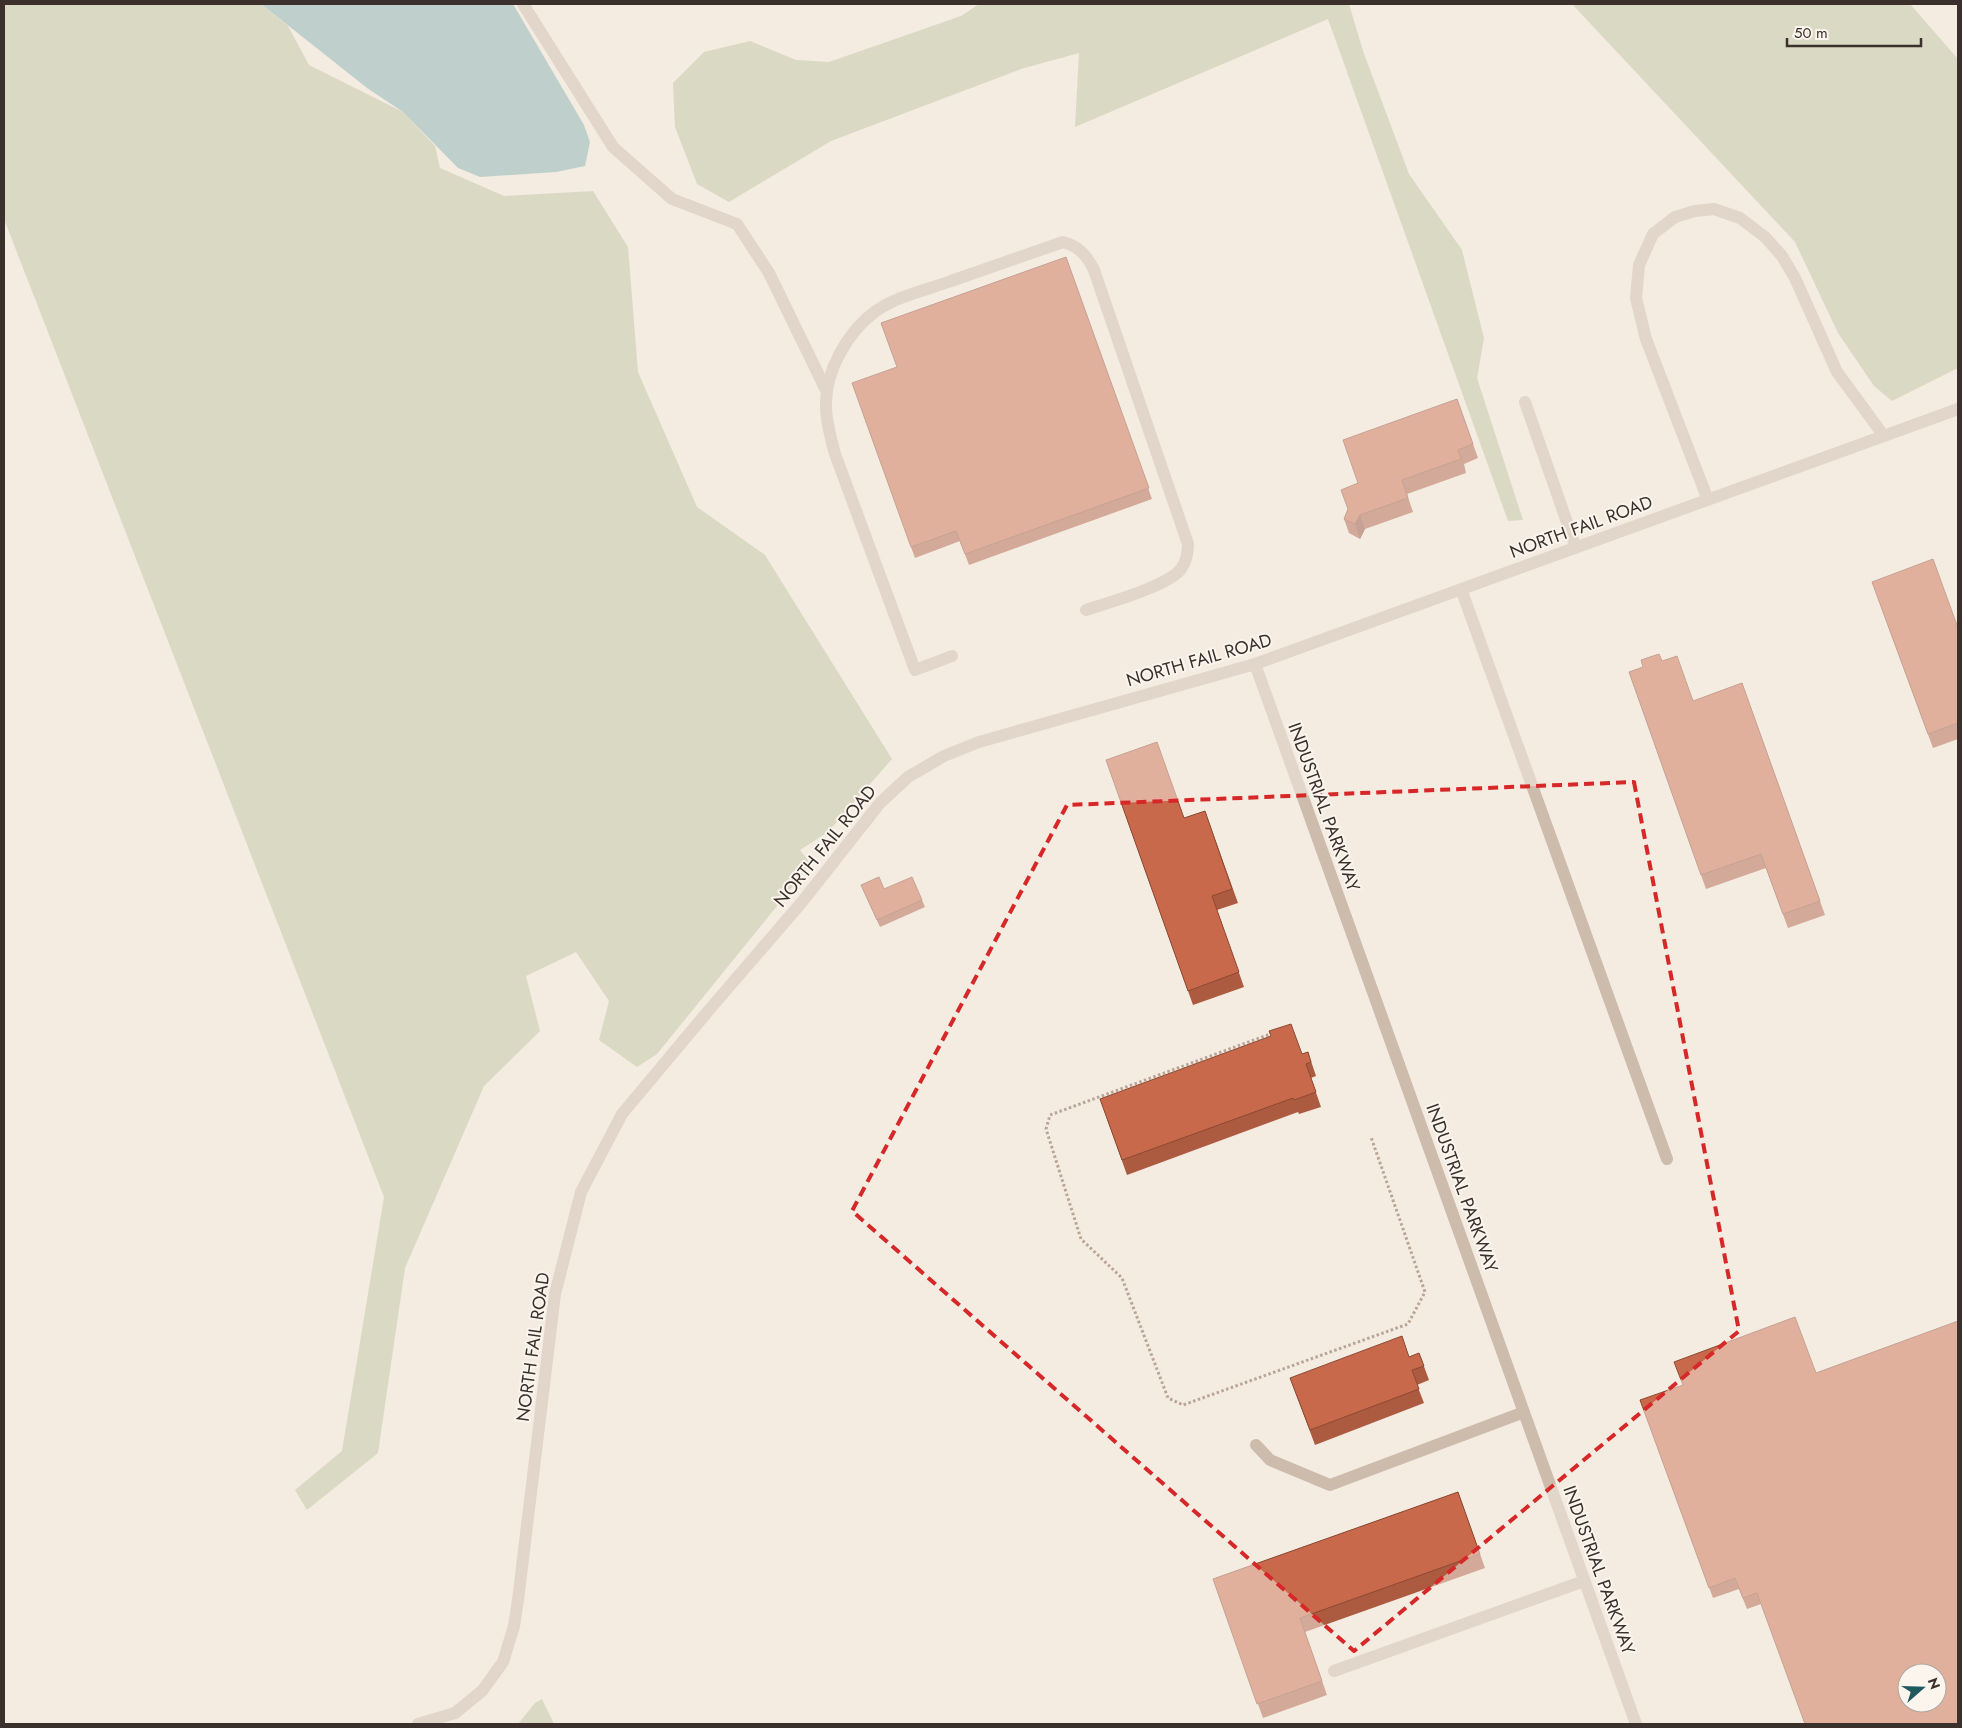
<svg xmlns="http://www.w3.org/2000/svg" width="1962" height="1728" viewBox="0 0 1962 1728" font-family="Jost,sans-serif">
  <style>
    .green { fill: #b8c4a0 }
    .water { fill: #7fb0b2 }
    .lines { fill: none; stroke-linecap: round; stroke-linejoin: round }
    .path { stroke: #b9a596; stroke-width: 3; stroke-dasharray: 2.5 2.5; stroke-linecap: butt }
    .minor { stroke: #cdbbac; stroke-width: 12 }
    .wall { fill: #ac5a40 }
    .shaded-wall { fill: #8c4a34 }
    .building { fill: #c8694b; stroke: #8c4a34; fill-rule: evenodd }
    .marked { fill: none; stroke: #d62828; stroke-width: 4; stroke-dasharray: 10 6; stroke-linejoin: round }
    .labels { text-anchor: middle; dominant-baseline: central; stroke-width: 4; stroke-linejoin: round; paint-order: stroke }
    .street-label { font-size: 18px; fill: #3b302b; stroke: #fbf5ee }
  </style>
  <rect width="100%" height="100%" fill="#f4ebe1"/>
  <path class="green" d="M 4,4 L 261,4 L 288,26 L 309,65 L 403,112 L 435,146 L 440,168 L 504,196 L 593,191 L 628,247 L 638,372 L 697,507 L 765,555 L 892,759 L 828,832 L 800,850 L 811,864 L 657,1054 L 637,1067 L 599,1040 L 609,1001 L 576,952 L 526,976 L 540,1031 L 484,1086 L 405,1268 L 378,1453 L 307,1510 L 295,1490 L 342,1451 L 384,1197 L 4,219 Z
    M 979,4 L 1349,4 L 1363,51 L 1409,174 L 1462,250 L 1484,338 L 1477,378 L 1523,520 L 1508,521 L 1328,19 L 1075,127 L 1079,53 L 1021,69 L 831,141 L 729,202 L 697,184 L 675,127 L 673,83 L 704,52 L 750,41 L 796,60 L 829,62 L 961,16 Z
    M 1572,4 L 1910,4 L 1958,59 L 1958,368 L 1892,401 L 1874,386 L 1838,333 L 1795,242 Z
    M 542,1699 L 554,1724 L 518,1724 L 535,1703 Z"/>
  <path class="water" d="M 261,4 L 513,4 L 584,125 L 590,142 L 585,166 L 556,172 L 480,177 L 458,168 L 403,112 L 367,88 Z"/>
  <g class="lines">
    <path class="path" d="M 1273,1033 L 1050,1115 L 1046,1129 L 1081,1239 L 1122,1278 L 1168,1398 L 1183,1405 L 1408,1324 L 1425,1292 L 1371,1137"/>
    <path class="minor" d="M 523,4 L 613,147 L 672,199 L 737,224 L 769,273 L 827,392
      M 1525,402 L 1576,548
      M 1708,500 L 1646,339 L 1636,298 L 1639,265 L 1653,234 L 1675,217 L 1695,211 L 1714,209 L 1740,218 L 1765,237 L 1782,256 L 1795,278 L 1837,372 L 1884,436
      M 1461,589 L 1667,1159
      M 952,656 L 915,670 L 835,454 C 831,439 826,422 826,406 C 825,371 848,331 876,311 C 897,296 927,290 951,281 C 988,268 1025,255 1063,242 C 1079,246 1087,256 1094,270 L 1188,544 C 1188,553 1186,562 1181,569 C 1168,586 1107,603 1086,610
      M 1255,664 L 1636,1724
      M 1256,1445 L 1270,1460 L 1330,1485 L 1524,1412
      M 1334,1671 L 1584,1581
      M 418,1724 L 455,1713 L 482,1691 L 503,1662 L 514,1626 L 518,1600 L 555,1294 L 581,1192 L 622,1114 L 709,1010 L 802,902 L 880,803 L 908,777 L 944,756 L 979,742 L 1255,664 L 1958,409"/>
  </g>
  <path class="wall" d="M 1066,257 L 1152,499 L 969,565 L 960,541 L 915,558 L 911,547 L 897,367 Z
    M 1457,399 L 1478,458 L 1464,464 L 1466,473 L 1407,494 L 1413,512 L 1365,529 L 1360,539 L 1349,533 L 1344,519 L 1358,483 Z
    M 1872,582 L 1958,628 L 1958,739 L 1933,748 Z
    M 1662,661 L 1693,701 L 1742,683 L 1825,915 L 1788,928 L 1766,868 L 1706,889 L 1629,672 Z
    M 1106,760 L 1184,818 L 1205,811 L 1238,903 L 1217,910 L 1244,987 L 1193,1005 Z
    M 861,885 L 884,889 L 922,900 L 925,907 L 880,927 Z
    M 1308,1052 L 1316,1076 L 1311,1078 L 1321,1107 L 1299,1114 L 1298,1112 L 1127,1175 L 1100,1099 L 1302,1054 Z
    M 1419,1353 L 1429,1380 L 1417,1385 L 1424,1403 L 1315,1445 L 1290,1378 L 1409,1357 Z
    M 1816,1373 L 1761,1604 L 1747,1609 L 1739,1589 L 1713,1598 L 1640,1400 Z
    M 1458,1492 L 1485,1568 L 1305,1632 L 1327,1695 L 1263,1718 L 1213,1579 Z"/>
  <path class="shaded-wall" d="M 1360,515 L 1365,529 L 1360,539 L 1355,524 Z"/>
  <path class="building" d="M 1066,257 L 1149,488 L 965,554 L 956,531 L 911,547 L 852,383 L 897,367 L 881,323 Z
    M 1457,399 L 1473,444 L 1458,450 L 1461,459 L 1402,480 L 1408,498 L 1360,515 L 1355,524 L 1344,519 L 1348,509 L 1341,490 L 1358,483 L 1343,440 Z
    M 1933,559 L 1958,628 L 1958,723 L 1928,734 L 1872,582 Z
    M 1659,654 L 1662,661 L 1677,656 L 1693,701 L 1742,683 L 1820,901 L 1783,914 L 1761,854 L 1701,875 L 1629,672 L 1643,667 L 1641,660 Z
    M 1157,742 L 1184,818 L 1205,811 L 1232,889 L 1212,896 L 1239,972 L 1188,991 L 1106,760 Z
    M 879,877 L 884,889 L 912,877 L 922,900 L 877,920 L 861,885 Z
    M 1291,1024 L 1302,1054 L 1308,1052 L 1311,1062 L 1306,1064 L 1316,1092 L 1294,1100 L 1293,1098 L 1122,1160 L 1100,1099 L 1271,1036 L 1269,1031 Z
    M 1795,1317 L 1816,1373 L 1958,1321 L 1958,1724 L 1805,1724 L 1757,1593 L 1743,1598 L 1735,1578 L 1709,1588 L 1640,1400 L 1683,1385 L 1674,1362 ZM 1907,1673 L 1937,1673 L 1937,1703 L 1907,1703 Z
    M 1402,1336 L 1409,1357 L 1419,1353 L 1424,1366 L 1412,1370 L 1419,1389 L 1310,1430 L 1290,1378 Z
    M 1458,1492 L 1480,1554 L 1300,1618 L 1322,1681 L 1257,1704 L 1213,1579 Z"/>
  <path d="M0 0H1962V1728H0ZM 1634,782 L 1739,1331 L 1354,1651 L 852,1211 L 1067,805 Z" fill="#f4ebe1" fill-opacity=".55" fill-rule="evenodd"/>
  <path class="marked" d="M 1634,782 L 1739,1331 L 1354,1651 L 852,1211 L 1067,805 Z"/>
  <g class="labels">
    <g class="street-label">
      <text transform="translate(1581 527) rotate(-20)">NORTH FAIL ROAD</text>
      <text transform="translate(1199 660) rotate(-16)">NORTH FAIL ROAD</text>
      <text transform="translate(1324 807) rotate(70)">INDUSTRIAL PARKWAY</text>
      <text transform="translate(825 846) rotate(-51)">NORTH FAIL ROAD</text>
      <text transform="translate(1462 1188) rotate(70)">INDUSTRIAL PARKWAY</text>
      <text transform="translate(533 1347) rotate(-82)">NORTH FAIL ROAD</text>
      <text transform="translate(1599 1570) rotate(70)">INDUSTRIAL PARKWAY</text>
    </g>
  </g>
  <rect width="1962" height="1728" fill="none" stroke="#3b302b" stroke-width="10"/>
  <g transform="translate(1922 1688) rotate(70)"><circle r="24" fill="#fbf5ee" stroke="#aea6a0"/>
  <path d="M0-4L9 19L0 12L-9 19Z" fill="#1f5a5e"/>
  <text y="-8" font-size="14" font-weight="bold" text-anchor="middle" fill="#3b302b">N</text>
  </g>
  <path d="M1787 38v8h134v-8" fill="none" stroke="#3b302b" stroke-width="2.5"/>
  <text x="1794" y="38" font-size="15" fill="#3b302b" stroke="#fbf5ee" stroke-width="4" paint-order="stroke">50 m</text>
</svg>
